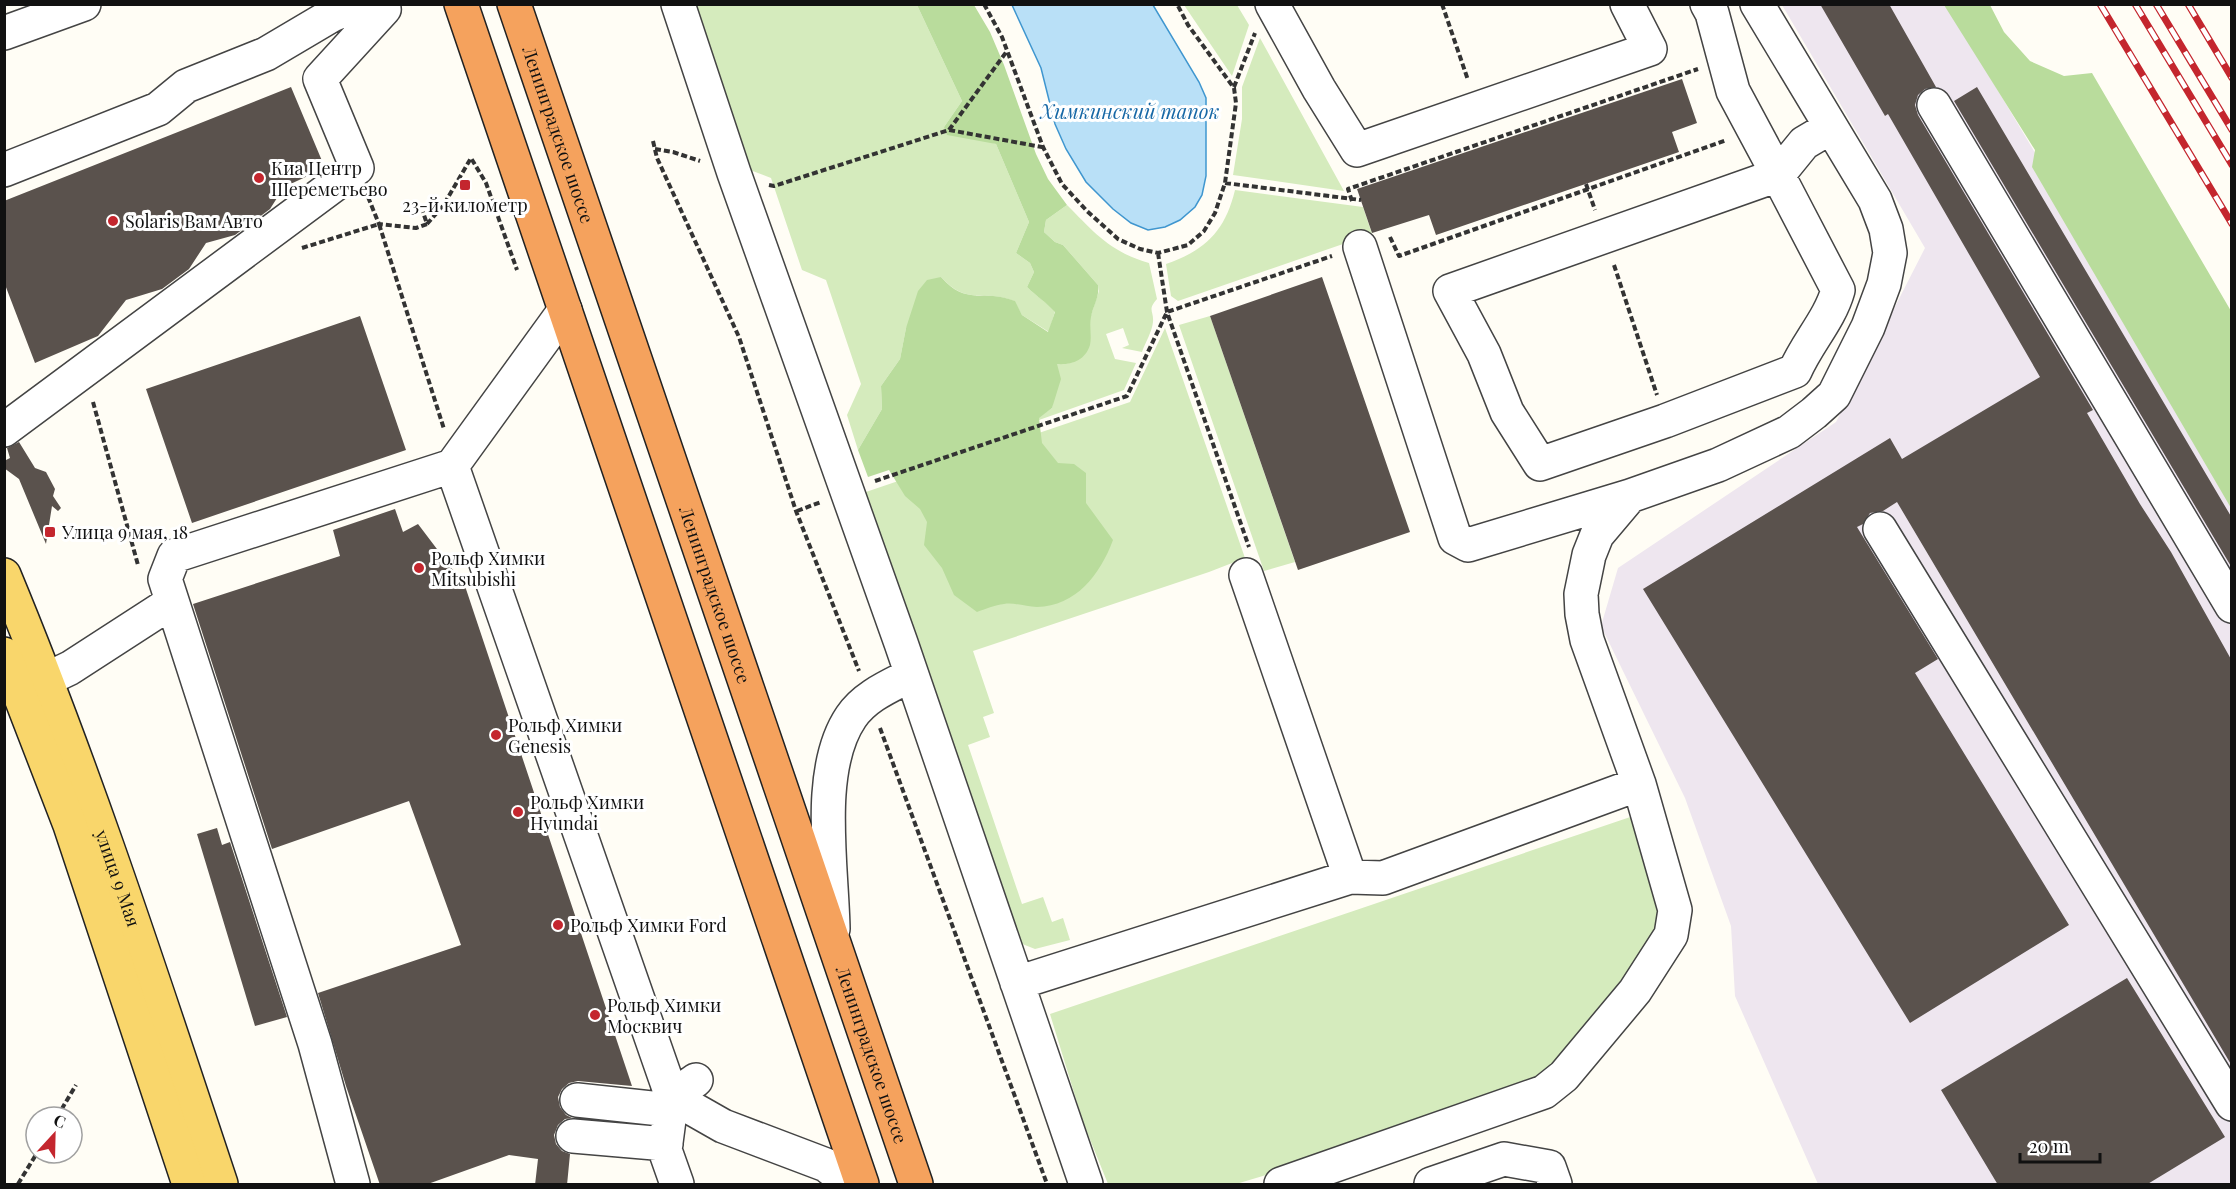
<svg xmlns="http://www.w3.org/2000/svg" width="2236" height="1189" viewBox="0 0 2236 1189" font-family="'Playfair Display',serif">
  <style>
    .industrial { fill: #eee6ef }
    .green { fill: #d5ebbd }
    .forest { fill: #b9dc9c }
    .water { fill: #b9e0f7; stroke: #3f96cf; stroke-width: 1.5 }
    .building { fill: #5a524d }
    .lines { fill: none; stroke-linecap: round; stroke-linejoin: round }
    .minor-casing { stroke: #444; stroke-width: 36 }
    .major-casing { stroke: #222; stroke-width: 36 }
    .highway-casing { stroke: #222; stroke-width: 36 }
    .path { stroke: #333; stroke-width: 4; stroke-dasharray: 6 3; stroke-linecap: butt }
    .minor { stroke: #fff; stroke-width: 33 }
    .major { stroke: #f9d66b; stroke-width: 33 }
    .highway { stroke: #f5a25d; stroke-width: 33 }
    .rail-casing { stroke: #c4262e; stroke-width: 7 }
    .rail { stroke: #fff; stroke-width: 4.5; stroke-dasharray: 14; stroke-linecap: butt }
    .poi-dot { fill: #c4262e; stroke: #fff; stroke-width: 2 }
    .labels { text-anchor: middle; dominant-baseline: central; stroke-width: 6; stroke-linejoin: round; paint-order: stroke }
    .street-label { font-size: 18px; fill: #111; stroke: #fff }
    .poi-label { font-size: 18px; fill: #111; stroke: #fff; text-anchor: start }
    .water-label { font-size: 20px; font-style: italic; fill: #1768a6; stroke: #fff }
  </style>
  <rect width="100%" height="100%" fill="#fffdf5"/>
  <path class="industrial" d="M 1782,5 L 1947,5 L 2231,482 L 2231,1184 L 1818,1184 L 1735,996 L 1731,926 L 1685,798 L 1601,626 L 1618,568 L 1836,422 L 1925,248 Z"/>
  <path class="green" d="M 693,5 L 917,5 L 962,101 L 944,127 L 996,144 L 1029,222 L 1016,253 L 1030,263 L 1034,272 L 1027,287 C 1036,296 1046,302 1055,311 L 1049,332 L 1022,315 L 1014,301 C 982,288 968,307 941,277 L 906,328 L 900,359 L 881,386 L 882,409 L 858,450 L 847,415 L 861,384 L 826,280 L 802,270 L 771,178 L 750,170 Z
    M 1184,5 L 1237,5 L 1249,25 L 1232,76 Z
    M 1260,38 L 1344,191 L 1233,175 L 1242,119 L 1242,87 Z
    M 1235,190 L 1363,207 L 1372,234 L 1178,301 L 1171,296 L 1166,264 C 1206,250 1225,231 1235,190 Z
    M 1067,205 C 1094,232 1110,252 1149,263 L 1157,299 C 1147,310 1154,311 1153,322 C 1152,332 1145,343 1142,352 L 1122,348 L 1129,345 L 1123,328 L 1106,334 L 1115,359 L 1136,363 L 1124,390 L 1039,420 L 1039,417 L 1052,408 L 1057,364 L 1090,332 L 1090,318 L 1099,291 L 1098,285 L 1063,245 L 1055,242 L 1044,232 L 1046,220 Z
    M 1210,316 L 1295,562 L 1264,571 L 1179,325 Z
    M 1165,328 L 1245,558 L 1209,572 L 973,651 L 994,713 L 983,717 L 990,737 L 968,745 L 1022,904 L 1043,897 L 1052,922 L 1063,918 L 1070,940 L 1035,949 L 1015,941 L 860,494 L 1130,402 Z
    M 1648,811 L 1671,935 L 1544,1092 L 1236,1184 L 1108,1184 L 1083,1122 L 1050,1014 Z"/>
  <path class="forest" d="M 917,5 L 974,5 L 990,32 L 1004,65 L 1036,154 L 1048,179 L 1067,205 L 1046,220 L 1044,232 L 1055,242 L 1063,245 L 1098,285 C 1100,296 1093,306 1091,317 C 1089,326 1092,336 1090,345 C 1085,361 1071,365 1057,364 L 1061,379 L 1052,408 L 1039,418 L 1042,443 L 1058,463 L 1074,464 L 1086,473 L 1086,503 L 1113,540 C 1100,575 1076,606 1037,607 C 1026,607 1014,602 1004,604 C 995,605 985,609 977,612 L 954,595 L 942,568 L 924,545 L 927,522 L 920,509 L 905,496 L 889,470 L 868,477 L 858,450 L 882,409 L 881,386 L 900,359 L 906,328 L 918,291 L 927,280 L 941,277 C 967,307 982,288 1015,301 L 1022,315 L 1048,332 L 1055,312 C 1046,302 1036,296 1027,287 L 1034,272 L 1030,263 L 1016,253 L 1029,222 L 996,144 L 947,135 L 944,127 L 962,101 Z
    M 1944,5 L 1990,5 L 2004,32 L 2030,61 L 2064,76 L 2092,73 L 2231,311 L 2231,508 L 2032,167 L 2035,150 Z"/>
  <path class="water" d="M 1012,5 L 1153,5 L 1199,82 L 1206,98 L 1206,176 L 1202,195 L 1195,207 L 1180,220 L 1165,227 L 1148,230 L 1131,223 L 1113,209 L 1086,182 L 1066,149 L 1055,124 L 1041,68 Z"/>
  <path class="building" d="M 1820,4 L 1889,4 L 1936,87 L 1925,89 L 1918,95 L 1915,105 L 1918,115 L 2093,410 L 2087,413 L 2140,504 L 2171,552 L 2232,661 L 2232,1066 L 1897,502 L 1883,511 L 1870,513 L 1863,524 L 1857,527 L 1938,659 L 1915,673 L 2069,925 L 1910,1023 L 1643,589 L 1890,438 L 1902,459 L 2040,377 L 1888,114 L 1885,116 Z
    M 1682,79 L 1697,123 L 1672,132 L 1679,152 L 1436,235 L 1429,215 L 1372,233 L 1357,189 Z
    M 291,87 L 325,168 L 284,187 L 270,209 L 235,235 L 206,243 L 189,269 L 162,289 L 126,300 L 98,336 L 35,363 L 4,282 L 4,201 Z
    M 1977,87 L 2232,518 L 2232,568 L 1954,101 Z
    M 1322,277 L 1410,532 L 1298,570 L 1210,316 Z
    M 360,316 L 406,450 L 192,523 L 146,389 Z
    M 19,442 L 35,468 L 46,472 L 55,489 L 53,496 L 61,508 L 58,511 L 52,506 L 46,544 L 19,479 L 4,468 L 4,461 L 10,458 L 7,448 Z
    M 395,509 L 403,532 L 418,524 L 465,586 L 632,1086 L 578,1081 L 569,1083 L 562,1089 L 558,1097 L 560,1107 L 566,1115 L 572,1118 L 565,1119 L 558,1125 L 554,1135 L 556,1144 L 562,1151 L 570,1154 L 567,1185 L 535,1185 L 538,1159 L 509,1155 L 425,1185 L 380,1185 L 346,1086 L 318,993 L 461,945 L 409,801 L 272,849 L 193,604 L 340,556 L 333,530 Z
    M 217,828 L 222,845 L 230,842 L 287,1017 L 255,1026 L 197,834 Z
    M 2127,978 L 2225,1137 L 2146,1185 L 1998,1185 L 1941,1090 Z"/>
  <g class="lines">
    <defs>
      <path id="minor" d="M 678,4 L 734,173 L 901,643 L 1086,1184
        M 1272,4 L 1319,89 L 1357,150 L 1650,49 L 1627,4
        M 1707,4 L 1712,13 L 1733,91 L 1778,175 L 1804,143 L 1831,127
        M 4,33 L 84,4
        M 1934,105 L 2232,606
        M 4,170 L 158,109 L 186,86 L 266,54 L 332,15 L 358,4
        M 1778,175 L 1838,290 C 1830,319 1807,343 1795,371 L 1665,421 L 1540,464 L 1507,412 L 1484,354 L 1450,291 Z
        M 1360,247 L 1455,538 L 1468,545 L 1630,496
        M 4,430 L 357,168 L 320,79 L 384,9 L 382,4
        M 452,466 L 672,1097 L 665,1150 L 677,1184
        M 1880,529 L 2232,1104
        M 1246,575 L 1350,877
        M 47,679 L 70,668 L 172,602
        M 833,929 C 832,866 815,770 851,717 C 865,696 890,686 911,675
        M 1017,983 L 1350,877 L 1383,878 L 1639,784
        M 672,1097 L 723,1126 L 826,1165 L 850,1184
        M 672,1097 L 696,1080
        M 577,1100 L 670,1110
        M 573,1136 L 666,1144
        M 353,1184 L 315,1044 L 165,579 L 174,556 L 452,466 L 565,310
        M 1281,1184 L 1544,1092 L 1564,1076 L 1635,991 L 1671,935 L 1675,910 L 1639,784 L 1587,640 L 1582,614 L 1581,594 L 1589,555 L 1597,535 L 1630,496 L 1718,465 L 1789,432 L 1814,413 L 1834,395 L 1868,327 L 1884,284 L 1890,253 L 1886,229 L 1875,200 L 1757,4
        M 1431,1184 L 1504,1159 L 1549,1167 L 1555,1184"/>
      <g id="major">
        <path id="s1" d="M 4,575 C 87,775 153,980 221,1184"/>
        <path d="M 4,654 L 70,825 L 189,1184"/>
      </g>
      <g id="highway">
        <path d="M 461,4 L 862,1184"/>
        <path id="s2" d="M 514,4 L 916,1184"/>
      </g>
    </defs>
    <use href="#minor" class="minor-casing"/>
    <use href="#major" class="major-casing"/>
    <use href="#highway" class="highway-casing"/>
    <path class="path" d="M 984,4 L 1002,37 L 1043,147 L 1062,184 L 1087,211 L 1118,239 L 1140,249 L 1158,253 L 1188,245 L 1204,231 L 1215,213 L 1225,183 L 1236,103 L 1234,88 L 1188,25 L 1177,4
      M 1442,4 L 1468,80
      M 1234,87 L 1255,33
      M 949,130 L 1007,51
      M 653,141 L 657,158 L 739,337 L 796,511 L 859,671
      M 655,149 L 673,152 L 700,161
      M 1225,183 L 1361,200
      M 1586,184 L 1595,210
      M 769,185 L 774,186 L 949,130 L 1042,147
      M 368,197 L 379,224 L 416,228 L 427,224 L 423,212
      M 1352,201 L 1348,189 L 1698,69
      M 427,224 L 443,206 L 471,158 L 486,183 L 517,270
      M 1390,237 L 1399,256 L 1727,140
      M 302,248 L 379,224 L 444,429
      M 1158,253 L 1167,312 L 1249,547
      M 1614,265 L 1657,395
      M 93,402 L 138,565
      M 875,481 L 1127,396 L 1167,312 L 1332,256
      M 797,511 L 821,502
      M 880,728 L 1047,1184
      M 57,1117 L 76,1085
      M 18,1184 L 37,1153"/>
    <use href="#minor" class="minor"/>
    <use href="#major" class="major"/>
    <use href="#highway" class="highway"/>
    <defs>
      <path id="rail" d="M 2100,4 L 2232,224
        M 2135,4 L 2232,165
        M 2156,4 L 2232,130
        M 2188,4 L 2232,78"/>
    </defs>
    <use href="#rail" class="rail-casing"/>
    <use href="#rail" class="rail"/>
  </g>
  <g class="poi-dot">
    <circle cx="259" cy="178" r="6"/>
    <rect x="459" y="179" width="12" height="12" rx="3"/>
    <circle cx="113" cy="221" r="6"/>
    <rect x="44" y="526" width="12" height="12" rx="3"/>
    <circle cx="419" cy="568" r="6"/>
    <circle cx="496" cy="735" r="6"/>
    <circle cx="518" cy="812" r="6"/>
    <circle cx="558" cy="925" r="6"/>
    <circle cx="595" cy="1015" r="6"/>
  </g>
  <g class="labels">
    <g class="street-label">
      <text stroke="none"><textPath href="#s2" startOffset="138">Ленинградское шоссе</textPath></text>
      <text stroke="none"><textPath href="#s2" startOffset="624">Ленинградское шоссе</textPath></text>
      <text stroke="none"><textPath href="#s1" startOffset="324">улица 9 Мая</textPath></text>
      <text stroke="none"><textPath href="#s2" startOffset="1110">Ленинградское шоссе</textPath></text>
    </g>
    <g class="poi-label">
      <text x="271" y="168">Киа Центр<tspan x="271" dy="21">Шереметьево</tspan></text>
      <text x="465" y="205" text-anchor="middle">23-й километр</text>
      <text x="125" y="221">Solaris Вам Авто</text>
      <text x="62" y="532">Улица 9 мая, 18</text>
      <text x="431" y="558">Рольф Химки<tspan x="431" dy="21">Mitsubishi</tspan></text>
      <text x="508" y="725">Рольф Химки<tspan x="508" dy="21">Genesis</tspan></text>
      <text x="530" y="802">Рольф Химки<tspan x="530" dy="21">Hyundai</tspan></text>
      <text x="570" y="925">Рольф Химки Ford</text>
      <text x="607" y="1005">Рольф Химки<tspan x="607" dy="21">Москвич</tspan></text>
    </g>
    <g class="water-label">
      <text x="1130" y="110">Химкинский тапок</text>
    </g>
  </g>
  <rect width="2236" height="1189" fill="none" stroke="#111111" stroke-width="12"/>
  <g transform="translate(54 1135) rotate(22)"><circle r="28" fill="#ffffff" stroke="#a0a0a0" stroke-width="1.5"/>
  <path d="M0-4.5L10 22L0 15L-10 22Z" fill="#c4262e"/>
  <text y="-9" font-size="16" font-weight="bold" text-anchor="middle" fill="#111111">С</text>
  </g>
  <path d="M2020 1153v9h80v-9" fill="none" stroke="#111111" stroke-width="3"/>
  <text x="2029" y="1153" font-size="18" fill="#111111" stroke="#ffffff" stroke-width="4.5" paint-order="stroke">20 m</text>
</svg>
